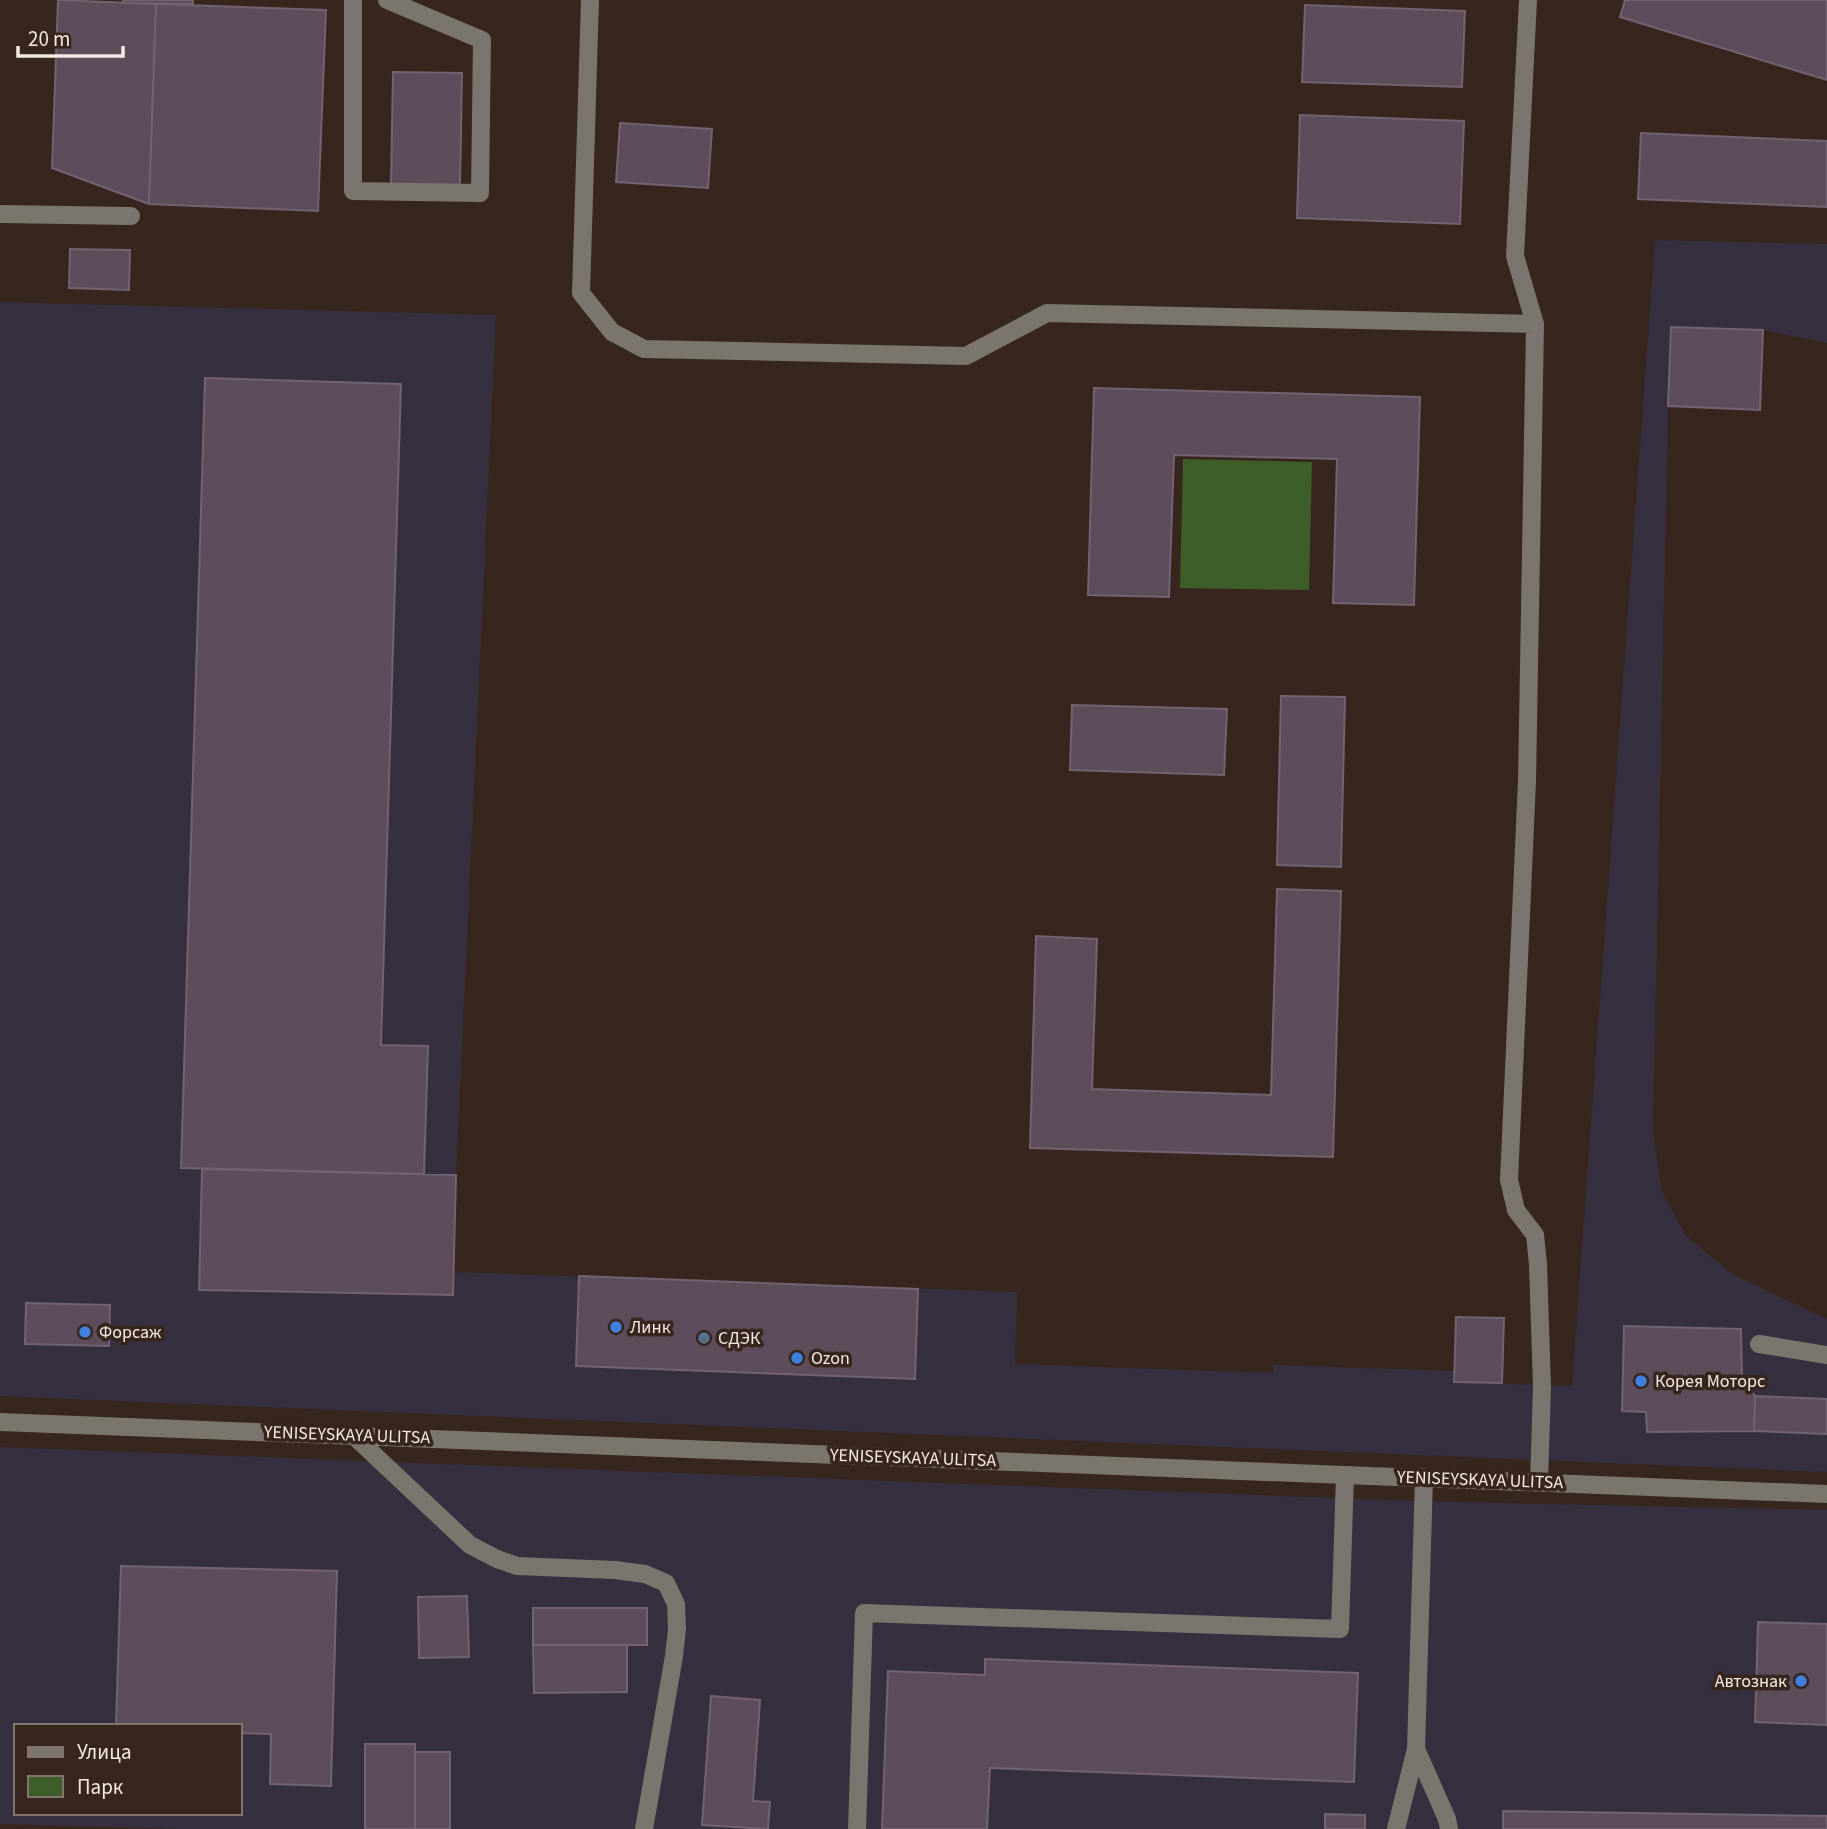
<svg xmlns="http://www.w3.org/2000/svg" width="1827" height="1829" viewBox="0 0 1827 1829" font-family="'Source Sans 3',sans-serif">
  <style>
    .commercial { fill: #352f3f; fill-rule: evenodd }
    .green { fill: #3e5e29 }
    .building { fill: #5d4d5a; stroke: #736270; stroke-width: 2 }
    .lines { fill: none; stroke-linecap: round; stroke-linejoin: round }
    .minor { stroke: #7a766e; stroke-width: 18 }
    .shop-dot { fill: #3f7fe0; stroke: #37261e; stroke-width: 2.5 }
    .service-dot { fill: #5c6f8a; stroke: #37261e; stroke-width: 2.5 }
    .labels { text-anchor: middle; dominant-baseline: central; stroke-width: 7; stroke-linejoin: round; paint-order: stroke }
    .poi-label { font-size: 18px; fill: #f5e9e3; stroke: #37261e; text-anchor: start }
    .street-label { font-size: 18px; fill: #f5e9e3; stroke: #37261e }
  </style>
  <rect width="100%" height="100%" fill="#37261e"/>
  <path class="commercial" d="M 1655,240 L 1827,244 L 1827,343 L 1763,330 L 1672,327 L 1668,406 L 1653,1133 L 1662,1191 L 1686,1236 L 1734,1275 L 1827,1319 L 1827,1472 L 0,1396 L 0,302 L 496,315 L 456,1175 L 453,1272 L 1017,1292 L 1015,1364 L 1273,1373 L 1274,1365 L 1455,1371 L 1455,1382 L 1572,1386 Z
    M 0,1447 L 1413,1501 L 1827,1510 L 1827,1829 L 182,1829 L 0,1824 ZM 16,1726 L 240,1726 L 240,1813 L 16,1813 Z"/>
  <path class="green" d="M 1183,459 L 1312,462 L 1309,590 L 1180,588 Z"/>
  <path class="building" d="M 58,0 L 156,4 L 149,204 L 52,168 Z
    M 123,0 L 193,0 L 193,4 L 123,3 Z
    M 1625,0 L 1827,0 L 1827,80 L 1620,17 Z
    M 156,4 L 326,10 L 318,211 L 149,204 Z
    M 1305,5 L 1465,11 L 1462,87 L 1302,82 Z
    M 393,72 L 462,73 L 460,186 L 391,184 Z
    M 1300,115 L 1464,121 L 1460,224 L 1297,218 Z
    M 620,123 L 712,129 L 708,188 L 616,182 Z
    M 1641,133 L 1827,141 L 1827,207 L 1638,199 Z
    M 70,249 L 130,250 L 129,290 L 69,288 Z
    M 1671,327 L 1763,330 L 1760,410 L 1668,406 Z
    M 205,378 L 401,384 L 381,1045 L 428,1046 L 424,1174 L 181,1168 Z
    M 1094,388 L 1420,397 L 1414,605 L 1333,603 L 1337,459 L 1174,455 L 1169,597 L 1088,595 Z
    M 1281,696 L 1345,697 L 1341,867 L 1277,865 Z
    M 1072,705 L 1227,709 L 1224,775 L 1070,770 Z
    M 1277,889 L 1341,891 L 1333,1157 L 1030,1148 L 1036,936 L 1097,939 L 1092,1089 L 1271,1095 Z
    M 202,1169 L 456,1175 L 453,1295 L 199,1290 Z
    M 579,1276 L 918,1289 L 915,1379 L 576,1366 Z
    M 26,1303 L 110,1305 L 109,1346 L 25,1344 Z
    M 1456,1317 L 1504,1318 L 1502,1383 L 1454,1382 Z
    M 1624,1326 L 1741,1329 L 1742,1377 L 1755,1396 L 1754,1431 L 1647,1432 L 1646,1412 L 1622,1411 Z
    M 1755,1396 L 1827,1399 L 1827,1434 L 1754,1431 Z
    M 121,1566 L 337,1571 L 331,1786 L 270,1784 L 271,1734 L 240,1733 L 240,1726 L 116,1726 Z
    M 467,1596 L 469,1657 L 419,1658 L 418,1597 Z
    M 533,1608 L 647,1608 L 647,1645 L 533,1645 Z
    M 1758,1622 L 1827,1624 L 1827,1725 L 1755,1722 Z
    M 533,1645 L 627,1645 L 627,1692 L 534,1693 Z
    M 985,1659 L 1358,1673 L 1354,1782 L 990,1768 L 987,1829 L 882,1829 L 888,1671 L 985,1675 Z
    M 711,1696 L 760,1700 L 753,1801 L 770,1802 L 768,1829 L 702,1825 Z
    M 365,1744 L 415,1744 L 415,1829 L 365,1829 Z
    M 415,1752 L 450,1752 L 450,1829 L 415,1829 Z
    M 1503,1811 L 1827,1816 L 1827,1829 L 1503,1829 Z
    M 1325,1814 L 1365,1815 L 1365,1829 L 1325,1829 Z"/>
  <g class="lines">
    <path class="minor" d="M 353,0 L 353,191 L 480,193 L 482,40 L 387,0
      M 590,0 L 581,293 L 612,332 L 644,349 L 966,356 L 1047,313 L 1535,324
      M 1528,0 L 1515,256 L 1535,324 L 1527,781 L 1509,1180 L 1516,1210 L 1535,1235 L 1538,1264 L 1542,1387 L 1539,1482
      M 0,214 L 131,216
      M 1759,1344 L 1827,1355
      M 0,1422 L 1827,1494
      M 354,1436 L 470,1545 L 497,1559 L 517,1566 L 615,1570 L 645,1574 L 666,1583 L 676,1604 L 677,1629 L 674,1656 L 644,1829
      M 1416,1749 L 1447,1819 L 1449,1829
      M 857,1829 L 864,1613 L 1340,1629 L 1345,1475
      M 1396,1829 L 1416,1749 L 1424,1477"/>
  </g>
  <g class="shop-dot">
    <circle cx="616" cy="1327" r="7"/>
    <circle cx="85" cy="1332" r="7"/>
    <circle cx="797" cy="1358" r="7"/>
    <circle cx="1641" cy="1381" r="7"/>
    <circle cx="1801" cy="1681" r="7"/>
  </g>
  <circle class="service-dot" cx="704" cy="1338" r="7"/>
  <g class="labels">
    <g class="poi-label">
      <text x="630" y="1327">Линк</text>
      <text x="99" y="1332">Форсаж</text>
      <text x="718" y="1338">СДЭК</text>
      <text x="811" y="1358">Ozon</text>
      <text x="1655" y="1381">Корея Моторс</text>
      <text x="1787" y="1681" text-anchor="end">Автознак</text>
    </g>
    <g class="street-label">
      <text transform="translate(347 1435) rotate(2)">YENISEYSKAYA ULITSA</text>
      <text transform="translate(913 1458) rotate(2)">YENISEYSKAYA ULITSA</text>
      <text transform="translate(1480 1480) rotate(2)">YENISEYSKAYA ULITSA</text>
    </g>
  </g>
  <rect x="14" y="1724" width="228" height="91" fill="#37261e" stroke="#83746d" stroke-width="2"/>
  <rect x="28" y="1747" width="35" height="10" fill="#7a766e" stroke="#83746d" stroke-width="2"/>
  <text x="77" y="1759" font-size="21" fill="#f5e9e3">Улица</text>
  <rect x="28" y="1776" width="35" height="21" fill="#3e5e29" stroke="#83746d" stroke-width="2"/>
  <text x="77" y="1794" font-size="21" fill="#f5e9e3">Парк</text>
  <path d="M18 46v10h105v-10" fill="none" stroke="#f5e9e3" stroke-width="3.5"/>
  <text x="28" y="46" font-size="21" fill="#f5e9e3" stroke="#37261e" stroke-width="5" paint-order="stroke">20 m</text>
</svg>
